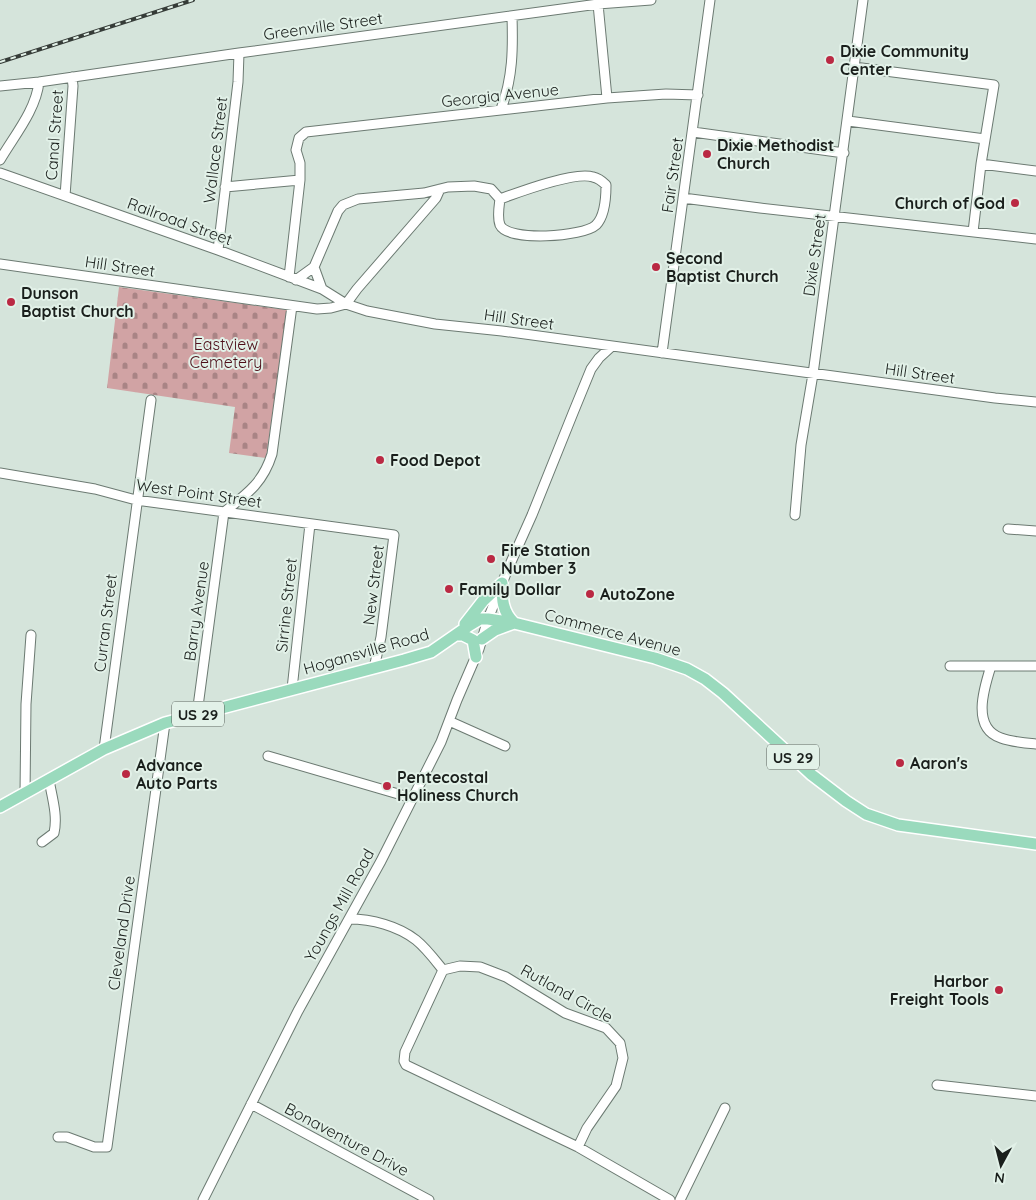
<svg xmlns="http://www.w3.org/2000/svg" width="1036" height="1200" viewBox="0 0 1036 1200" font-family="Quicksand,sans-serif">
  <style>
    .cemetery { fill: url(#cemetery-stones) }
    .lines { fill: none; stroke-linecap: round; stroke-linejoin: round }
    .minor-casing { stroke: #6c7a72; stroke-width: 11 }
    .major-casing { stroke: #fff; stroke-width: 14 }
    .minor { stroke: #fff; stroke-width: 9 }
    .major { stroke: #9adabd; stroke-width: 11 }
    .rail-casing { stroke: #363c38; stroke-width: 4 }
    .rail { stroke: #e2f1e8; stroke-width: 2; stroke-dasharray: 5.5; stroke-linecap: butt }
    .poi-dot { fill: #ba2943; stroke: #e2f1e8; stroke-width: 2 }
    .labels { text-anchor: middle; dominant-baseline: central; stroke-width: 4; stroke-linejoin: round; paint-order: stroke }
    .shield { fill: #e2f1e8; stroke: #565e59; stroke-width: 1 }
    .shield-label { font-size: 15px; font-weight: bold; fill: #1a1f1c }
    .street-label { font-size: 16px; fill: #1a1f1c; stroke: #e2f1e8 }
    .poi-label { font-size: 16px; font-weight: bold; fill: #1a1f1c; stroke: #e2f1e8; text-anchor: start }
    .park-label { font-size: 16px; fill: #4e0f19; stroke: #e2f1e8 }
  </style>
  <defs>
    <pattern id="cemetery-stones" width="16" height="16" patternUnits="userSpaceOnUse" patternTransform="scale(1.25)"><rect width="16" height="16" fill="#d1a3a4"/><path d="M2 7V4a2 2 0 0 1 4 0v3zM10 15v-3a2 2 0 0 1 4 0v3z" fill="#a98485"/></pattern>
  </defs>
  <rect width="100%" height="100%" fill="#d5e4db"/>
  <path class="cemetery" d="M 119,287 L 287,310 L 266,458 L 229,453 L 235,407 L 107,388 Z"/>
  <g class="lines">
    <defs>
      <path id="minor" d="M 598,4 L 607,98
        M 854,67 L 994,85 L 981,164 L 973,232
        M 0,86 L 39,82 L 239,53 L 598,4 L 651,0
        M 501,109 C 513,78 513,48 512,16
        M 848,121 L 985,139
        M 693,132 L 844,153
        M 0,160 C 14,136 36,110 39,82
        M 981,164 L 1036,171
        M 0,173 L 218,250 L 322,289 L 346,304 L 367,311 L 435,324 L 502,331 L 995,398 L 1036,402
        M 225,187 L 300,180
        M 65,196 L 73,86 L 72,77
        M 683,198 L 760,208 L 1036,239
        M 218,250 L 238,82 L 239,53
        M 0,264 L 317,309 L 331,308 L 346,304
        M 289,277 L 300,180 L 300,163 L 296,150 L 299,138 L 306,132 L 607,98 L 666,94 L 698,95
        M 296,280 L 314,267
        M 322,289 L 314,267 L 338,211 L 343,205 L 358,199 L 424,193 L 448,187 L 474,186 L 491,189 L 500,199 C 499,207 497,217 500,225 C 508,242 583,237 596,225 C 605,216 606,198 606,185 C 603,182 598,178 593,177 C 575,171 519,192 500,199
        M 346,304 L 357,289 L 436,198 L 440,189
        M 662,353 L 710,0
        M 0,473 L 95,489 L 136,500 L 394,535 L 381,637 L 374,668
        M 795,515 L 801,445 L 813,374 L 863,0
        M 1008,529 L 1036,531
        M 950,666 L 1036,666
        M 991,666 C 984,688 971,728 1001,738 C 1012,742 1025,743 1036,744
        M 292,689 L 310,524
        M 197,714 L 224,512 C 247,494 263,483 272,454 L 292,306
        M 449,721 L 505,746
        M 104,749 L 151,400
        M 268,756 L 412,798
        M 25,794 L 26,704 L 31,635
        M 42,842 L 54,833 C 58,816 52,797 49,780
        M 349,919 C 372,919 398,926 416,940 C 426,948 435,960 443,970 L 460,966 L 480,967 L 506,977 L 565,1013 L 606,1028 L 620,1043 L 623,1058 L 616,1086 L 587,1128 L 578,1147
        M 443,970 L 405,1052 L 404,1061 L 406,1065 L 578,1147 L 670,1200
        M 937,1085 L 1036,1096
        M 251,1104 L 429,1200
        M 58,1137 L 67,1137 L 94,1147 L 107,1147 L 165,723
        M 203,1200 L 298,1011 L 381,861 L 441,742 L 457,700 L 479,649 L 488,619 L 507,571 L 532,515 L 573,413 L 591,369 L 599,358 L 611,347
        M 680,1200 L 725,1108"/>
      <path id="major" d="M 502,583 C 502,599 502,611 514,623
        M 465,624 L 483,601 L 502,583
        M 457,635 L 463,635 L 473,640 L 476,657
        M 482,639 L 495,630 L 514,623
        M 0,807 L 104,749 L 165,723 L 404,660 L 431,652 L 470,625 L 480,619 L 488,619 L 514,623 L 655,658 L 687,669 L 705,679 L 723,693 L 812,775 L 846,801 L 866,814 L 898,825 L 1036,844"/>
    </defs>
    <use href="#minor" class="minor-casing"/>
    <use href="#major" class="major-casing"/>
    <use href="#minor" class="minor"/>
    <use href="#major" class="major"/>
    <defs>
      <path id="rail" d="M 0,62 L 193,0"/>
    </defs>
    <use href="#rail" class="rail-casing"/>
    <use href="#rail" class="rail"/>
  </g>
  <g class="poi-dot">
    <circle cx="830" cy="60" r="5"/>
    <circle cx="707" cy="154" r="5"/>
    <circle cx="1015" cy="203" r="5"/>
    <circle cx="656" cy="267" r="5"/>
    <circle cx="11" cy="302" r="5"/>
    <circle cx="380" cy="460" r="5"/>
    <circle cx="491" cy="559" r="5"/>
    <circle cx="449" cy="589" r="5"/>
    <circle cx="590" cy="594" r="5"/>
    <circle cx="900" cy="763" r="5"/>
    <circle cx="126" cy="774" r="5"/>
    <circle cx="387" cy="786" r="5"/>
    <circle cx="999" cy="990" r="5"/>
  </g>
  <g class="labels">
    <g class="shield">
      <rect x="172" y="701.5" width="52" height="25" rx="4"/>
      <rect x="767" y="744.5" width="52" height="25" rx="4"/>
    </g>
    <g class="shield-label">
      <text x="198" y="714">US 29</text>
      <text x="793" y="757">US 29</text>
    </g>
    <g class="street-label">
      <text transform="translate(323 26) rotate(-8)">Greenville Street</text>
      <text transform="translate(500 95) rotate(-6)">Georgia Avenue</text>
      <text transform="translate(54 135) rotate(-86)">Canal Street</text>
      <text transform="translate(215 150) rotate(-83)">Wallace Street</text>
      <text transform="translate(672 175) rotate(-82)">Fair Street</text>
      <text transform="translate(180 221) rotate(20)">Railroad Street</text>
      <text transform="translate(814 255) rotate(-82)">Dixie Street</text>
      <text transform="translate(120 266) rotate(8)">Hill Street</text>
      <text transform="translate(519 319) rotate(8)">Hill Street</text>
      <text transform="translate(920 373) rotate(8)">Hill Street</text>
      <text transform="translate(199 493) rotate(8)">West Point Street</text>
      <text transform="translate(373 585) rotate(-83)">New Street</text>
      <text transform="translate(286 605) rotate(-84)">Sirrine Street</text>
      <text transform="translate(196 611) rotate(-82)">Barry Avenue</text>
      <text transform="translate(105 623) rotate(-83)">Curran Street</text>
      <text transform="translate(613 632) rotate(15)">Commerce Avenue</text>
      <text transform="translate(366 651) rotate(-16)">Hogansville Road</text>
      <text transform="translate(339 905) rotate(-61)">Youngs Mill Road</text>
      <text transform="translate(121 933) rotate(-82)">Cleveland Drive</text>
      <text transform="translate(567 993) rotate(29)">Rutland Circle</text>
      <text transform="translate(347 1139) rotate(28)">Bonaventure Drive</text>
    </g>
    <g class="poi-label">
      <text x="840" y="51">Dixie Community<tspan x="840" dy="18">Center</tspan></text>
      <text x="717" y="145">Dixie Methodist<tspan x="717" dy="18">Church</tspan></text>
      <text x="1005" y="203" text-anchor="end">Church of God</text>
      <text x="666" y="258">Second<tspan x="666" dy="18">Baptist Church</tspan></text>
      <text x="21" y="293">Dunson<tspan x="21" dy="18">Baptist Church</tspan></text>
      <text x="390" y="460">Food Depot</text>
      <text x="501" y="550">Fire Station<tspan x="501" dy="18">Number 3</tspan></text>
      <text x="459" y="589">Family Dollar</text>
      <text x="600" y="594">AutoZone</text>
      <text x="910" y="763">Aaron's</text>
      <text x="136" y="765">Advance<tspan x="136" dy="18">Auto Parts</tspan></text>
      <text x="397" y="777">Pentecostal<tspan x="397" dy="18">Holiness Church</tspan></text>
      <text x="989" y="981" text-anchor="end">Harbor<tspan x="989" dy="18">Freight Tools</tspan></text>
    </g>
    <g class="park-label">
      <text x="226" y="344">Eastview<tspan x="226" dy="18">Cemetery</tspan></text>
    </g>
  </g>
  <g transform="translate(1001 1165) rotate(187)" stroke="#e2f1e8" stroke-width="4" paint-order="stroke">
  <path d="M0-4L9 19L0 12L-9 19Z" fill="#1a1f1c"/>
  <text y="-8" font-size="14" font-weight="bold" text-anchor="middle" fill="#1a1f1c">N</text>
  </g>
</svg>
